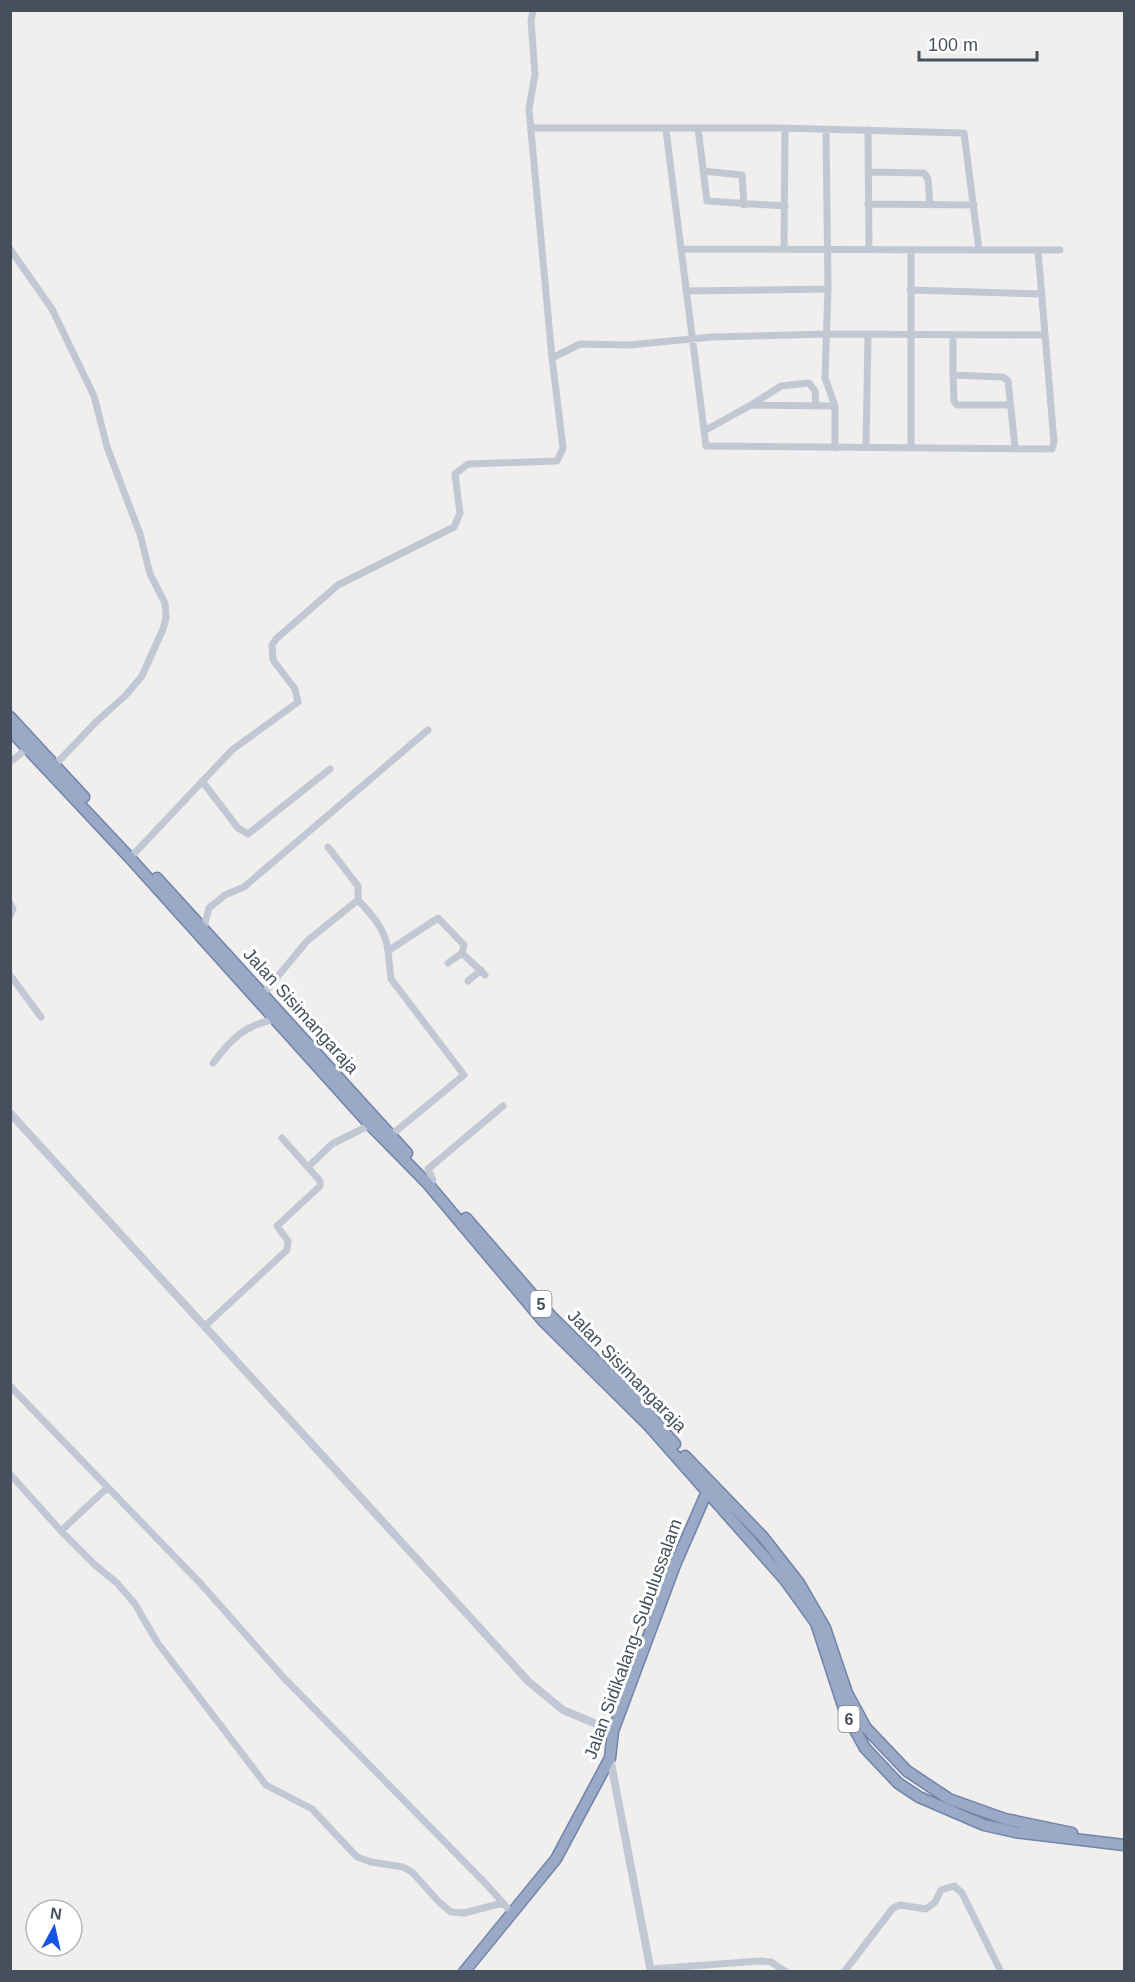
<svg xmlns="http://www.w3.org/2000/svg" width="1135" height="1982" viewBox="0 0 1135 1982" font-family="Helvetica,sans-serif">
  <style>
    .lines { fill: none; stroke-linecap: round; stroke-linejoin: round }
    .trunk-casing { stroke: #7084aa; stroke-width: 13 }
    .minor { stroke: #c1c8d4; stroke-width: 7 }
    .tertiary { stroke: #c1c8d4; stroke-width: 8 }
    .trunk { stroke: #99a9c6; stroke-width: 10 }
    .labels { text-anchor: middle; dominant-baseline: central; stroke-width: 6; stroke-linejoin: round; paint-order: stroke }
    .shield { fill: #fff; stroke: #7e848d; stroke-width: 1.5 }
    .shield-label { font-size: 16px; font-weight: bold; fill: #464f5c }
    .street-label { font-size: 18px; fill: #464f5c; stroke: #fff }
  </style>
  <rect width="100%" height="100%" fill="#f1eeee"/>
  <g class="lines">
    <defs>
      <path id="trunk" d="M 10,717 L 84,797
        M 10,730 L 130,858 L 370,1125 L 428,1184 L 544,1322 L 649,1426 L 785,1580 L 816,1623 L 845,1712 L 865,1748 L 898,1783 L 919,1797 L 984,1825 L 1015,1832 L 1124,1845
        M 157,878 L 407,1153
        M 466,1218 L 551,1316 L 637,1401 L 675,1444
        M 685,1456 L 763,1537 L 799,1583 L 825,1628 L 847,1693 L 866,1728 L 907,1771 L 949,1799 L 1005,1819 L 1072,1833
        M 464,1972 L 556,1859 L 610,1758 L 613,1731 L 675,1565 L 709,1487"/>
    </defs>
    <use href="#trunk" class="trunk-casing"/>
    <path class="minor" d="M 533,10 L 531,21 L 535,74 L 529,109 L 552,358
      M 532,128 L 780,128 L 964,133 L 979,250 L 1038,250 L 1054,442 L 1052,449 L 706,446 L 666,130
      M 698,128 L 707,201 L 785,206
      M 868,130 L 869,249
      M 703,171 L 742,175 L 744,205
      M 868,172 L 924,173 L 928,179 L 930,205
      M 868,204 L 974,205
      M 784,248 L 785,129
      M 10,249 L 52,309 L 94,396 L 107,447 L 140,534 L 150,574 L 165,603 L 166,618 L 163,629 L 142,676 L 125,696 L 97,721 L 55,765
      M 682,249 L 979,250
      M 911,250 L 911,448
      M 1038,250 L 1060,250
      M 828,289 L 825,378 L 835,406 L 835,448
      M 910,290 L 1042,294
      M 686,291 L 828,289 L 826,130
      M 953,335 L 953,375 L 1003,377 L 1008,381 L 1015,447
      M 953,375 L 954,401 L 957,405 L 1010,405
      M 751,405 L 781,386 L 809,383 L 815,391 L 816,406
      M 704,431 L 751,405 L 835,406
      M 866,447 L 868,334
      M 10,762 L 28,748
      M 202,781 L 238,828 L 248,834 L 330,769
      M 130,858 L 232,750 L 298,702 L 295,689 L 273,660 L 272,645 L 276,639 L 338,585 L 454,527 L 460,513 L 455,474 L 468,464 L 557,461 L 563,448 L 552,358 L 580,344 L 629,345 L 712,337 L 828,334 L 1045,335
      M 358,900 C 372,915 386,930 388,951
      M 10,903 L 13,909 L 10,916
      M 203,930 L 209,908 L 225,895 L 244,887 L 428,730
      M 448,963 L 462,953
      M 10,975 L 41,1017
      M 468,981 L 481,970
      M 260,998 L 307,941 L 358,900 L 358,886 L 328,847
      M 213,1063 C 232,1038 245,1025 276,1019
      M 390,1136 L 464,1075 L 391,979 L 388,951 L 438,918 L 464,945 L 462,953 L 485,975
      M 308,1167 L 332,1144 L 370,1125
      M 428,1184 L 433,1180 L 428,1169 L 503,1106
      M 205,1326 L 287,1250 L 288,1241 L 277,1226 L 320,1186 L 320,1181 L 282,1138
      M 10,1386 L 201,1584 L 284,1678 L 486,1884 L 511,1912
      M 10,1474 L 61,1531 L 95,1565 L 117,1583 L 135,1604 L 157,1642 L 266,1785 L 312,1809 L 357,1857 L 371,1862 L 403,1867 L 412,1872 L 439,1902 L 451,1912 L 464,1913 L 503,1903
      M 61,1531 L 107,1488
      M 651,1969 L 760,1961 L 771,1962 L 786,1972
      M 844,1972 L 893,1908 L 900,1905 L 926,1909 L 935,1902 L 941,1890 L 954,1886 L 962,1893 L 1001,1972"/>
    <path class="tertiary" d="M 10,1113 L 529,1682 L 563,1710 L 613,1731
      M 610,1758 L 651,1972"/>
    <use href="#trunk" class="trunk"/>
  </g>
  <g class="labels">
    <g class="shield">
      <rect x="530.5" y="1291" width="21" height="26" rx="4.5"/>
      <rect x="838.5" y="1706" width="21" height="26" rx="4.5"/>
    </g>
    <g class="shield-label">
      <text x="541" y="1304">5</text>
      <text x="849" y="1719">6</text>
    </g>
    <g class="street-label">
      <text transform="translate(301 1011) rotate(48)">Jalan Sisimangaraja</text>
      <text transform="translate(627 1371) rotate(46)">Jalan Sisimangaraja</text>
      <text transform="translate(633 1639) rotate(-70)">Jalan Sidikalang–Subulussalam</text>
    </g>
  </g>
  <rect width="1135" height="1982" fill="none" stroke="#464f5c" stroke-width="24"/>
  <g transform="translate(54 1928) rotate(8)"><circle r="28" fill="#ffffff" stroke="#b5b9be" stroke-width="1.5"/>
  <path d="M0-4.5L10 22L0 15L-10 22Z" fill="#1554e4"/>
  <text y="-9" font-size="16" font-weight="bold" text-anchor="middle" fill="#464f5c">N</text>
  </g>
  <path d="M919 51v9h118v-9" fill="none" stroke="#464f5c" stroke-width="3"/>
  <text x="928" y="51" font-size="18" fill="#464f5c" stroke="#ffffff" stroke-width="4.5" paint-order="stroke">100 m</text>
</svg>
